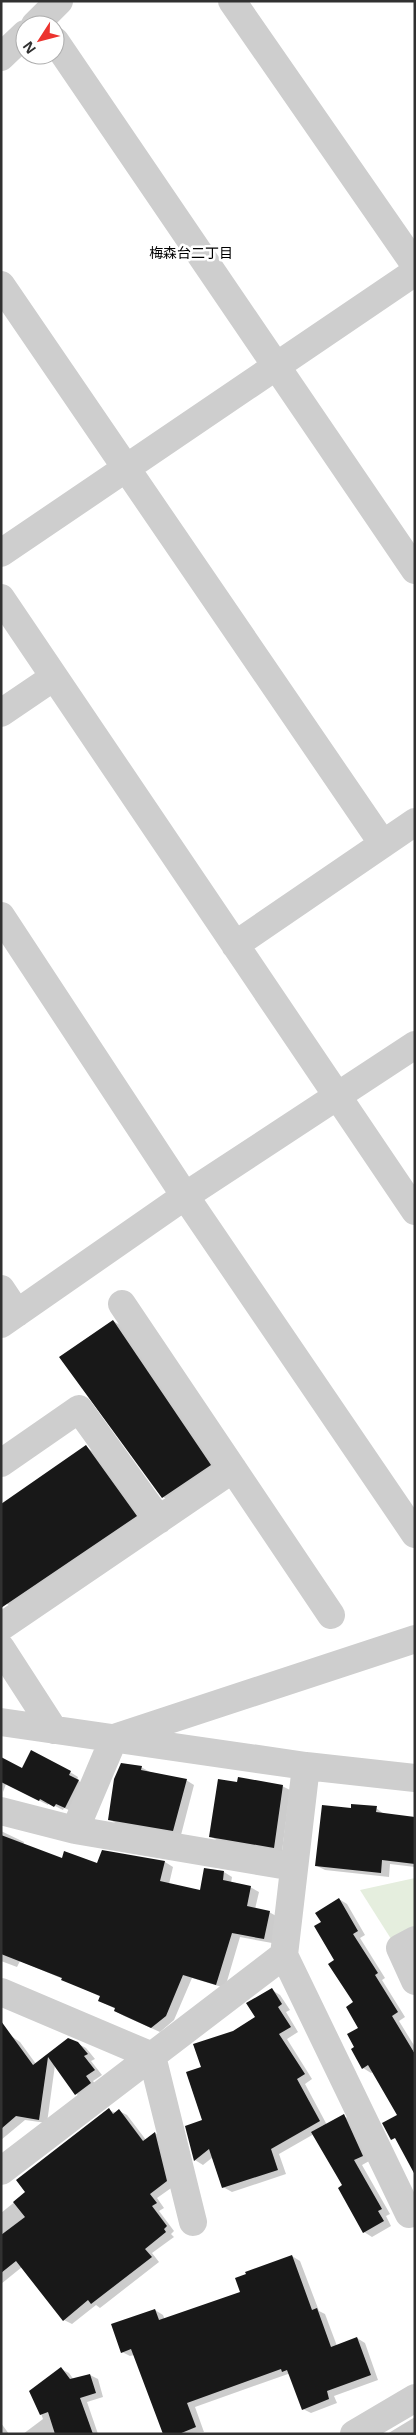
<svg xmlns="http://www.w3.org/2000/svg" width="416" height="2435" viewBox="0 0 416 2435" font-family="'Open Sans','Noto Sans JP',sans-serif">
  <style>
    .green { fill: #e5eede }
    .shadow { fill: #0003 }
    .building { fill: #181818 }
    .lines { fill: none; stroke-linecap: round; stroke-linejoin: round }
    .minor { stroke: #cecece; stroke-width: 28 }
    .labels { text-anchor: middle; dominant-baseline: central; stroke-width: 5; stroke-linejoin: round; paint-order: stroke }
    .neighbourhood-label { font-size: 14px; fill: #000; stroke: #fff }
  </style>
  <rect width="100%" height="100%" fill="#fff"/>
  <path class="green" d="M 415,1878 L 415,1929 L 393,1942 L 360,1890 Z"/>
  <path class="shadow" d="M 113,1321 L 127,1329 L 224,1473 L 177,1505 L 163,1497 L 61,1357 Z
    M 86,1447 L 99,1455 L 149,1524 L 20,1611 L 7,1604 Z
    M 1,1759 L 23,1769 L 70,1772 L 78,1777 L 77,1780 L 87,1786 L 74,1812 L 64,1808 L 63,1810 L 49,1803 L 48,1805 L 6,1784 L 3,1792 Z
    M 141,1767 L 150,1772 L 186,1780 L 194,1785 L 181,1835 L 117,1824 L 109,1819 Z
    M 282,1786 L 290,1790 L 282,1852 L 218,1841 L 210,1836 Z
    M 376,1808 L 384,1814 L 415,1818 L 415,1867 L 390,1864 L 389,1877 L 325,1870 L 317,1866 L 352,1809 Z
    M 1,1831 L 24,1842 L 23,1845 L 63,1860 L 98,1865 L 103,1852 L 165,1862 L 173,1867 L 169,1884 L 201,1892 L 224,1872 L 232,1877 L 231,1883 L 250,1887 L 259,1892 L 255,1909 L 269,1912 L 278,1917 L 272,1943 L 240,1937 L 225,1988 L 192,1978 L 174,2020 L 160,2032 L 124,2016 L 115,2011 L 116,2009 L 99,2001 L 101,1997 L 63,1979 L 20,1961 L 17,1967 L 1,1961 Z
    M 339,1899 L 347,1904 L 365,1935 L 360,1938 L 385,1978 L 382,1980 L 405,2017 L 399,2021 L 415,2047 L 415,2050 L 379,2071 L 376,2070 L 371,2073 L 363,2068 L 356,2047 L 360,2028 L 354,2003 L 322,1922 Z
    M 272,1990 L 280,1995 L 290,2010 L 286,2012 L 298,2032 L 287,2039 L 312,2079 L 305,2084 L 327,2125 L 343,2116 L 352,2120 L 371,2160 L 362,2165 L 390,2214 L 386,2216 L 391,2226 L 372,2237 L 364,2232 L 344,2186 L 314,2134 L 279,2154 L 286,2174 L 232,2192 L 223,2187 L 213,2157 L 203,2165 L 195,2160 L 204,2121 L 203,2068 L 233,2032 L 256,2017 Z
    M 1,2029 L 20,2042 L 36,2064 L 69,2039 L 86,2048 L 95,2059 L 91,2061 L 102,2075 L 93,2081 L 98,2088 L 84,2098 L 76,2094 L 55,2065 L 47,2123 L 25,2120 L 1,2140 Z
    M 109,2110 L 116,2113 L 119,2111 L 127,2115 L 146,2140 L 155,2133 L 162,2138 L 174,2186 L 157,2198 L 164,2208 L 159,2211 L 174,2231 L 171,2234 L 174,2237 L 152,2253 L 159,2262 L 100,2308 L 96,2305 L 72,2324 L 64,2320 L 22,2267 L 1,2284 L 1,2213 L 27,2192 Z
    M 292,2256 L 300,2261 L 319,2311 L 325,2314 L 337,2346 L 357,2338 L 365,2343 L 378,2380 L 334,2396 L 337,2403 L 311,2413 L 303,2409 L 291,2375 L 288,2374 L 195,2407 L 204,2432 L 164,2434 L 134,2355 L 130,2356 L 122,2352 L 155,2310 L 163,2315 L 165,2320 L 242,2293 Z
    M 61,2369 L 69,2373 L 74,2380 L 90,2375 L 98,2379 L 103,2397 L 87,2402 L 98,2434 L 23,2434 L 43,2419 L 35,2397 Z
    M 415,2417 L 415,2434 L 387,2434 Z
    M 1,2423 L 9,2434 L 1,2434 Z"/>
  <path class="building" d="M 113,1320 L 211,1465 L 162,1498 L 59,1357 Z
    M 86,1445 L 137,1516 L 1,1608 L 1,1504 Z
    M 31,1750 L 71,1771 L 69,1775 L 79,1780 L 65,1808 L 56,1804 L 54,1807 L 40,1799 L 39,1801 L 1,1782 L 1,1757 L 22,1768 Z
    M 121,1763 L 142,1766 L 141,1770 L 187,1779 L 173,1831 L 108,1820 L 114,1779 Z
    M 238,1777 L 283,1785 L 274,1848 L 209,1837 L 218,1779 L 237,1782 Z
    M 351,1804 L 377,1806 L 376,1812 L 415,1817 L 415,1864 L 382,1860 L 381,1873 L 315,1866 L 322,1805 L 351,1808 Z
    M 1,1835 L 62,1858 L 64,1851 L 97,1863 L 102,1850 L 165,1861 L 160,1881 L 200,1890 L 204,1868 L 224,1871 L 223,1880 L 251,1886 L 247,1906 L 270,1911 L 264,1939 L 232,1933 L 216,1985 L 183,1975 L 166,2016 L 151,2028 L 114,2011 L 115,2008 L 98,2001 L 100,1996 L 61,1980 L 62,1978 L 1,1954 Z
    M 339,1898 L 358,1931 L 353,1934 L 378,1973 L 375,1975 L 398,2012 L 392,2016 L 415,2054 L 415,2175 L 395,2138 L 391,2140 L 382,2123 L 397,2115 L 368,2065 L 362,2069 L 351,2049 L 354,2047 L 347,2034 L 358,2028 L 346,2007 L 353,2002 L 328,1964 L 334,1960 L 314,1926 L 321,1922 L 315,1913 Z
    M 272,1988 L 282,2004 L 278,2007 L 291,2027 L 279,2034 L 305,2074 L 297,2079 L 320,2121 L 271,2149 L 278,2170 L 222,2188 L 209,2149 L 194,2161 L 185,2126 L 202,2120 L 186,2072 L 201,2067 L 193,2044 L 233,2031 L 255,2017 L 246,2003 Z
    M 1,2021 L 33,2065 L 68,2038 L 78,2042 L 88,2054 L 84,2056 L 95,2070 L 86,2076 L 91,2083 L 75,2095 L 48,2057 L 39,2120 L 16,2116 L 1,2129 Z
    M 109,2108 L 113,2114 L 119,2109 L 143,2141 L 155,2132 L 167,2181 L 150,2194 L 157,2203 L 152,2206 L 167,2226 L 164,2229 L 166,2232 L 145,2249 L 152,2257 L 91,2304 L 88,2300 L 63,2321 L 16,2261 L 1,2273 L 1,2235 L 25,2217 L 13,2202 L 25,2192 L 16,2180 Z
    M 344,2114 L 363,2156 L 354,2160 L 382,2209 L 378,2211 L 384,2221 L 363,2233 L 338,2188 L 342,2185 L 311,2132 Z
    M 292,2255 L 312,2310 L 317,2308 L 331,2347 L 357,2337 L 371,2375 L 327,2391 L 329,2399 L 302,2410 L 287,2370 L 282,2372 L 281,2369 L 187,2403 L 196,2427 L 179,2434 L 163,2434 L 131,2349 L 121,2353 L 111,2324 L 155,2309 L 159,2320 L 240,2292 L 235,2278 L 246,2274 L 245,2272 Z
    M 61,2367 L 70,2379 L 90,2374 L 96,2393 L 80,2398 L 93,2434 L 55,2434 L 48,2412 L 40,2415 L 29,2391 Z"/>
  <g class="lines">
    <path class="minor" d="M 232,1 L 415,265
      M 35,25 L 59,1
      M 55,41 L 415,570
      M 1,57 L 25,34
      M 1,285 L 383,844
      M 1,553 L 415,272
      M 1,598 L 415,1211
      M 1,713 L 54,677
      M 1,916 L 185,1196 L 415,1534
      M 235,945 L 415,822
      M 1,1289 L 17,1313
      M 122,1304 L 331,1615
      M 1,1324 L 185,1196 L 415,1045
      M 1,1463 L 79,1409 L 159,1520
      M 1,1627 L 233,1469
      M 1,1648 L 54,1730
      M 1,1722 L 306,1766 L 415,1778
      M 1,1811 L 75,1830
      M 294,1867 L 75,1830 L 114,1738 L 415,1639
      M 415,1940 L 400,1948 L 415,1981
      M 284,1955 L 409,2214 L 415,2212
      M 1,1992 L 152,2056 L 193,2222
      M 1,2171 L 284,1955 L 306,1766
      M 354,2434 L 415,2398"/>
  </g>
  <g class="labels">
    <g class="neighbourhood-label">
      <text x="191" y="252">梅森台二丁目</text>
    </g>
  </g>
  <rect width="416" height="2435" fill="none" stroke="#313131" stroke-width="5"/>
  <g transform="translate(40 40) rotate(234)"><circle r="24" fill="#ffffff" stroke="#adadad"/>
  <path d="M0-4L9 19L0 12L-9 19Z" fill="#ec332e"/>
  <text y="-8" font-size="14" font-weight="bold" text-anchor="middle" fill="#313131">N</text>
  </g>
</svg>
